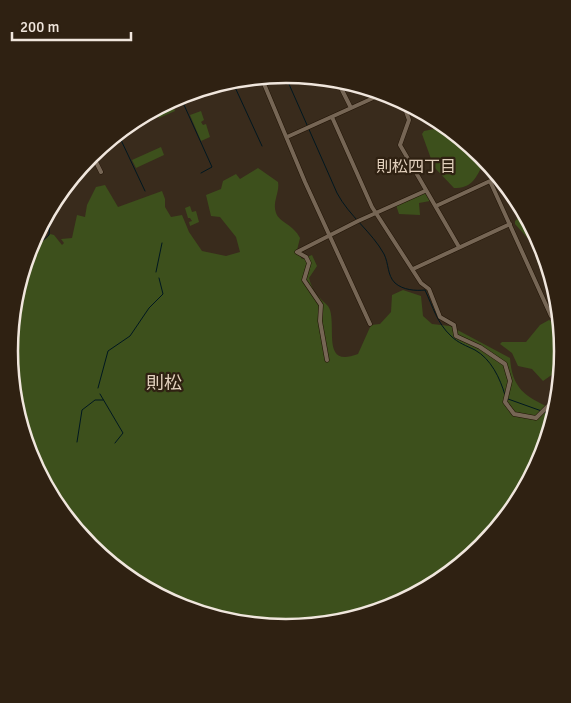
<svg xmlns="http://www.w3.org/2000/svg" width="571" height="703" viewBox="0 0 571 703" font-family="Signika,'Noto Sans JP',sans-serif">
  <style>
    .green { fill: #3d501c }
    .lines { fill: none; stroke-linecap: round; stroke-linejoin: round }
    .stream { stroke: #001720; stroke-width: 1 }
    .minor-casing { stroke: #201305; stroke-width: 5 }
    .minor { stroke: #766655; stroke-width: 4 }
    .labels { text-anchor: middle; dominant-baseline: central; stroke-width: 4.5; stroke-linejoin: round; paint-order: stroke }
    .neighbourhood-label { font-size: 16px; fill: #e2d0bd; stroke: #2f2112 }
    .quarter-label { font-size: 18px; fill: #e2d0bd; stroke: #2f2112 }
    .rim { fill: none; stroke: #f0e6dd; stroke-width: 2.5 }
  </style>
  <rect width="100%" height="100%" fill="#392b1c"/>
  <path class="green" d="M 172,102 L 175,111 L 159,118 L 156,112 Z
    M 201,111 L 204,120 L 201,122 L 203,125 L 206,124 L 210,137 L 201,141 L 190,115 Z
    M 439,128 L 481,156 L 487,165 L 482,166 C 475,180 471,188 454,188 L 434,167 L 422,134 L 424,131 Z
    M 161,147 L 164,155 L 136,168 L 132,160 Z
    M 258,168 L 278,182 C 280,192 272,202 276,213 C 279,222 294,225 300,238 L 297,250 L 302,259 L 312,255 L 317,266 L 309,278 C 311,285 314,293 320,298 C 324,303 328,304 330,310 C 336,330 322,368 358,354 L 371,325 L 380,324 L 391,312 L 392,295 L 403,290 L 421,296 L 423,316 L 432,324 L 450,326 L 510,358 C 512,388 525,397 551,408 L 541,458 L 481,547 L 391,607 L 285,628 L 179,607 L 90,547 L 30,457 L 9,352 L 29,252 L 47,238 L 50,234 L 54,235 L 62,245 L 64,243 L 61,239 L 72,238 L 77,215 L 85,217 L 87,205 L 96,187 L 105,185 L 118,207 L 162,191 L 165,199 L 165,207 L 171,217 L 182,215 L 189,232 L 202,251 L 226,256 L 240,252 L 236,237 L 220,217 L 211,216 L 206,195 L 221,189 L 223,181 L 236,174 L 240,179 Z
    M 425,193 L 430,201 L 419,203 L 420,215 L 399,214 L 396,205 Z
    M 190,206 L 192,212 L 196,211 L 199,222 L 190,226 L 189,222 L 192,221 L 190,218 L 188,218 L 185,208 Z
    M 521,215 L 541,246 L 547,277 L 538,264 L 532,243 L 515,224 L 515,221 Z
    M 549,320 L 557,325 L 562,352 L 556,381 L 553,374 L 543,381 L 532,369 L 518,366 L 512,353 L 500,344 L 502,342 L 526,342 L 540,325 Z"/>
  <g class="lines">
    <path class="stream" d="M 285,75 L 337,193 C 349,216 372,232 384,254 C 389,264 387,275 395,283 C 403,290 415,291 425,290 C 433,307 437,323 451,336 C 458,343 467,346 475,350 C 491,359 500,378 505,395
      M 234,85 L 262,146
      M 180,96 L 212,167 L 201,173
      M 121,140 L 145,191
      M 27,258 L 31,251 L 49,235 L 50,220
      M 156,272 L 162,243
      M 98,388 L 108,351 L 130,336 L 149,308 L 163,294 L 159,278
      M 100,394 L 123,433 L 115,443
      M 508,399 L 550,414
      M 77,442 L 82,410 L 95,400 L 103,400"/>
    <defs>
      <path id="minor" d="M 262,79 L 305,182 L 370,324
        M 340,86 L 351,108
        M 403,103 L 409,120 L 400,145 L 459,247
        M 332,117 L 372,207 L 421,283 L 429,289 L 440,317 L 454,325 L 456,336 L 480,347 L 505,364 L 510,381 L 505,402 L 514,414 L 536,418 L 552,402
        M 287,137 L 382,94
        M 92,154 L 101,172
        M 436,206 L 490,181 L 551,316
        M 413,269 L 510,224
        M 327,360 L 320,321 L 321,305 L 304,280 L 309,263 L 306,257 L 297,252 L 358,221 L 425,191"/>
    </defs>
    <use href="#minor" class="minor-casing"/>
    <use href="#minor" class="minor"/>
  </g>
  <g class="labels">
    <g class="neighbourhood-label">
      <text x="416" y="167">則松四丁目</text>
    </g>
    <g class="quarter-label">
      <text x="164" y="383">則松</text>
    </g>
  </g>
  <path d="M0 0H571V703H0ZM18 351a268 268 0 1 1 536 0a268 268 0 1 1-536 0Z" fill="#2f2112" fill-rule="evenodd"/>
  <path class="rim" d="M18 351a268 268 0 1 1 536 0a268 268 0 1 1-536 0Z"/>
  <path d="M12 32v8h119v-8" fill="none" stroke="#f0e6dd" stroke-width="2.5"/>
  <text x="20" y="32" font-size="15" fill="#f0e6dd" stroke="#2f2112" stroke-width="4" paint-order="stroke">200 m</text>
</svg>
